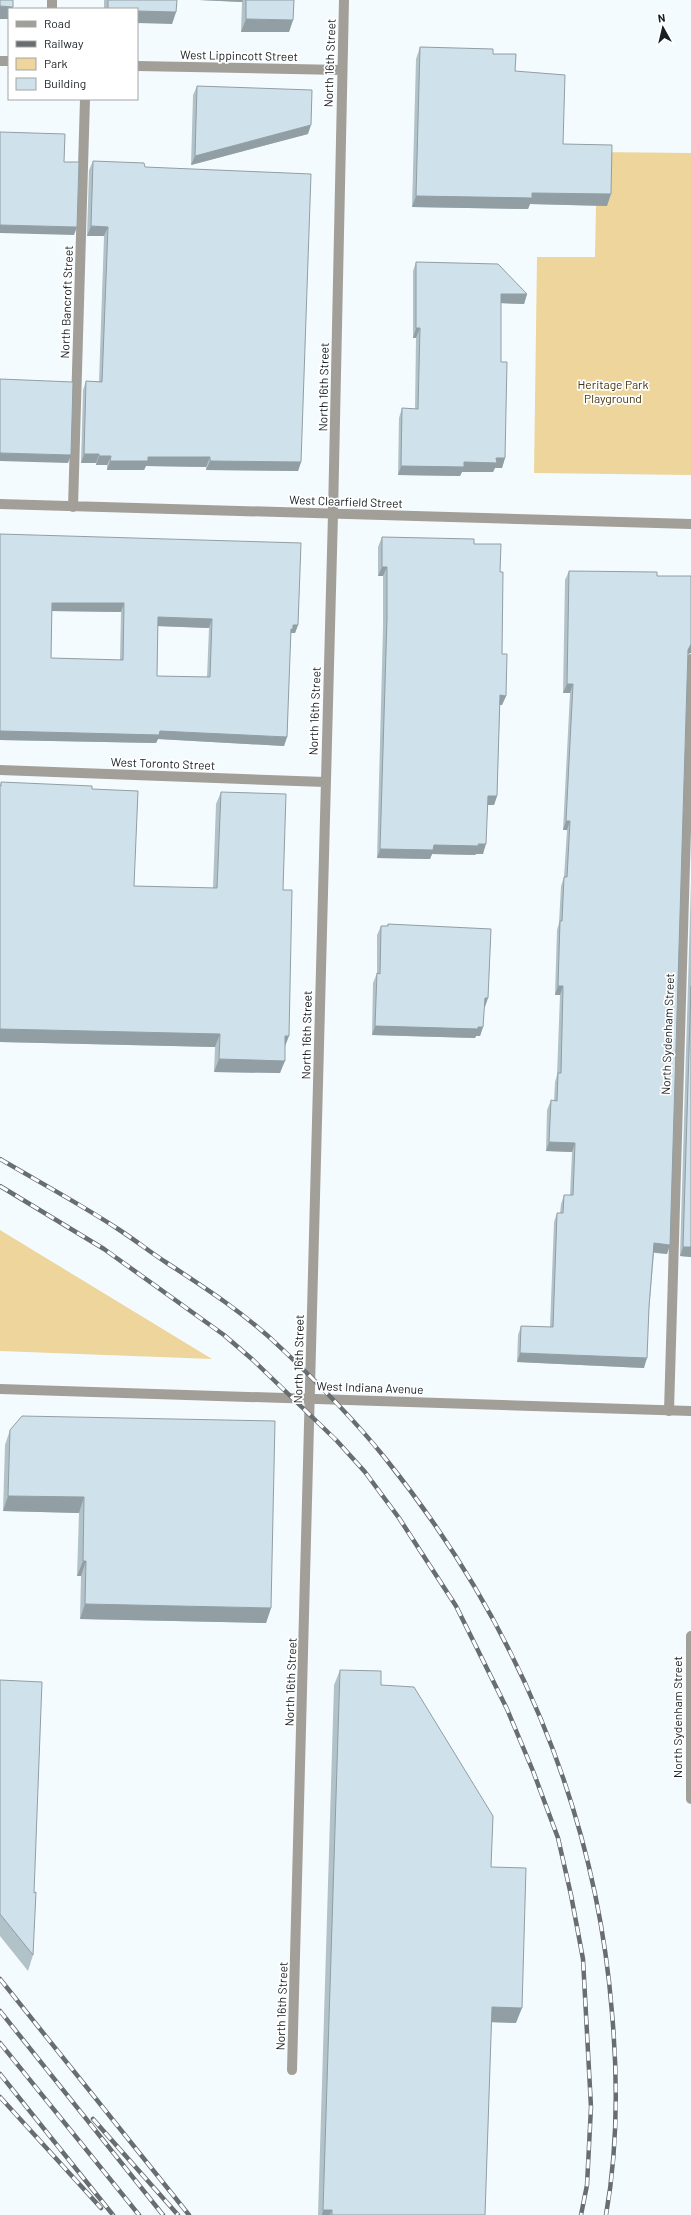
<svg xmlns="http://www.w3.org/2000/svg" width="691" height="2215" viewBox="0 0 691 2215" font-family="Barlow,sans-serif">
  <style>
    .green { fill: #edd59b }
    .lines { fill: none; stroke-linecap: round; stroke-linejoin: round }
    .service { stroke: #a29f98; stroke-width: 10 }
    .minor { stroke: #a29f98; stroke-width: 10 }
    .rail-casing { stroke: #676d71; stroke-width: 4.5 }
    .rail { stroke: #fff; stroke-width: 3; stroke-dasharray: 9; stroke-linecap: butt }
    .wall { fill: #b2c2c9; fill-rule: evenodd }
    .shaded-wall { fill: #919ea4 }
    .building { fill: #cfe1ea; stroke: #919ea4; fill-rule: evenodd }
    .labels { text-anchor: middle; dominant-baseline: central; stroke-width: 3.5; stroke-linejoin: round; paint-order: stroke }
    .street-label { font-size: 12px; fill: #181e21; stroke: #fff }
    .park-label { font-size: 12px; fill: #433409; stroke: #fff }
  </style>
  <rect width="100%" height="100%" fill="#f4fbff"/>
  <path class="green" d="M 597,152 L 691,153 L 691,475 L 534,473 L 537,257 L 595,257 Z
    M 0,1230 L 212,1359 L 0,1351 Z"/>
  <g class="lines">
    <path class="service" d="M 52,9 L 52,0"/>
    <path class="minor" d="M 0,61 L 9,61
      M 137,66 L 341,70
      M 0,504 L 691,524
      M 73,507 L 85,99
      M 0,770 L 325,782
      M 0,1389 L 691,1411
      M 669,1411 L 691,659
      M 691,1636 L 691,1799
      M 292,2070 L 333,514 L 344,0"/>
    <defs>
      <path id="rail" d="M 0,1159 C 39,1182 80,1204 118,1229 C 135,1240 150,1252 167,1263 C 207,1289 247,1315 282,1349 C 316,1381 356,1422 385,1458 C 513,1617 596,1808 612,2013 C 618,2081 618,2147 606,2215
        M 0,1186 L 104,1249 L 224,1335 L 253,1360 L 337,1441 L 365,1472 L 399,1518 L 456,1606 L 507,1709 L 533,1771 L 558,1838 L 571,1895 L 583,1959 L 591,2107 L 587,2185 L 581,2215
        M 0,1979 L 189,2215
        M 0,2011 L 163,2215
        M 0,2043 L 139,2215
        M 0,2074 L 113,2215
        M 0,2097 L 101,2208
        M 93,2119 L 178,2215"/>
    </defs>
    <use href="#rail" class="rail-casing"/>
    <use href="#rail" class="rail"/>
  </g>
  <path class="wall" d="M 104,0 L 177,0 L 176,12 L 172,24 L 137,9 L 104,9 Z
    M 199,0 L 294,0 L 293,20 L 289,32 L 241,32 L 242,2 Z
    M 420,47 L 493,54 L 515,71 L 563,144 L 607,206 L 530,204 L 528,209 L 412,207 L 416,59 Z
    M 197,86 L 308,134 L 191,165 L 193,95 Z
    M 93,161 L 145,167 L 301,462 L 298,471 L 206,470 L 206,467 L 146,466 L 144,470 L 107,470 L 107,465 L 96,465 L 96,463 L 81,463 L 83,390 L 86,381 L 99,381 L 104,236 L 87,236 L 89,170 Z
    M 416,262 L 527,294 L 524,304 L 501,303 L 501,362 L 505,458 L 502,468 L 495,468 L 493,472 L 462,472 L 460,476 L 398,475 L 399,418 L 402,408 L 415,409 L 416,338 L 413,338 L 413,271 Z
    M 0,534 L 298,625 L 295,633 L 291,633 L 290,636 L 287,737 L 284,746 L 158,739 L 156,743 L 0,740 ZM 52,611 L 121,612 L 120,660 L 51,658 ZM 158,626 L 209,628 L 207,677 L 157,676 Z
    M 382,537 L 474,544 L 500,572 L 502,654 L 506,696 L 502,705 L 500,705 L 497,796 L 494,805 L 488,805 L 483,854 L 476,854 L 475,855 L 432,854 L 430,859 L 377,858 L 383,627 L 383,576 L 378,576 L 378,547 Z
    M 569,571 L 657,576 L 691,576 L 691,653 L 688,653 L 667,1254 L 654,1253 L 644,1368 L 517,1362 L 518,1335 L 521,1326 L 550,1327 L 554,1222 L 557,1213 L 560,1213 L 561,1204 L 564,1195 L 570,1195 L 572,1152 L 546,1151 L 547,1110 L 551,1100 L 554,1101 L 555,1082 L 557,1075 L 560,995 L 555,995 L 557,930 L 559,923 L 561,886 L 564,877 L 567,830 L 563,830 L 570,693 L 563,693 L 565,580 Z
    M 1,782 L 92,789 L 134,886 L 213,888 L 216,804 L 221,792 L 283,890 L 285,1047 L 280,1073 L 214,1072 L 215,1047 L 0,1042 L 0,786 Z
    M 691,881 L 691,1257 L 680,1256 Z
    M 388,924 L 485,1007 L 484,1007 L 483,1027 L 480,1036 L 476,1036 L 475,1038 L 372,1035 L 373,983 L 377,973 L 377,935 L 381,926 L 387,926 Z
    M 10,1430 L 271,1608 L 266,1623 L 80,1619 L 81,1576 L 77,1576 L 79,1513 L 3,1511 L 5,1445 Z
    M 340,1670 L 381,1685 L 491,1867 L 516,2023 L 491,2022 L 485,2215 L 318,2215 L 334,1685 Z
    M 0,1680 L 34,1893 L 33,1955 L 28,1971 L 0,1936 Z"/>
  <path class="shaded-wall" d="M 199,0 L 243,0 L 242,2 Z
    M 0,6 L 13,7 L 12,9 L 9,9 L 9,17 L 8,19 L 0,19 Z
    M 137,11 L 176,12 L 172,24 L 137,23 Z
    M 246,19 L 293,20 L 289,32 L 241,32 Z
    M 311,125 L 308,134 L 191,165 L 195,156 Z
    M 532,193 L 611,194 L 607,206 L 530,204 L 528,209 L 412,207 L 416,196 Z
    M 0,225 L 77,227 L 74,235 L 0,233 Z
    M 91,226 L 108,227 L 104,236 L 87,236 Z
    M 501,294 L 527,294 L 524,304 L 498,303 Z
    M 416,328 L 420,328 L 416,338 L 413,338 Z
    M 0,453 L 71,455 L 68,463 L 0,461 Z
    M 84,454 L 99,454 L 96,463 L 81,463 Z
    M 99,456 L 111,456 L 107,465 L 96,465 Z
    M 148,457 L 210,457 L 206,467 L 146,466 L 144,470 L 107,470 L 110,461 Z
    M 496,458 L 505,458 L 502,468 L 495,468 L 493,472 L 462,472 L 460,476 L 398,475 L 401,466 L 464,462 Z
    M 210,461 L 301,462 L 298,471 L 206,470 Z
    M 382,567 L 387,567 L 383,576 L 378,576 Z
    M 52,603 L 124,603 L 121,612 L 49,611 Z
    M 158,617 L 212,619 L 209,628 L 155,626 Z
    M 293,625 L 298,625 L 295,633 L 291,633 L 290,637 L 291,629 Z
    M 691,644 L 691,653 L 688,654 L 688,650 Z
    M 567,684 L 573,684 L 570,693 L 563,693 Z
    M 500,695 L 506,696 L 502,705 L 497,705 Z
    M 0,731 L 160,731 L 287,737 L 284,746 L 158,739 L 156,743 L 0,740 Z
    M 488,796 L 497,796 L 494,805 L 485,805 Z
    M 566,821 L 570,821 L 567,830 L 563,830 Z
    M 486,844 L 483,854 L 476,854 L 475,855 L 432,854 L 430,859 L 377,858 L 380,849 L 434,845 Z
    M 558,986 L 563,986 L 560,995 L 555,995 Z
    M 485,998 L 488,998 L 485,1007 L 481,1007 Z
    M 375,1026 L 478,1027 L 483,1027 L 480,1036 L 476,1036 L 475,1038 L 372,1035 Z
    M 0,1029 L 220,1034 L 215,1047 L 0,1042 Z
    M 285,1036 L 289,1036 L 284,1049 Z
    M 219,1059 L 285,1061 L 280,1073 L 214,1072 Z
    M 549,1142 L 575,1143 L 572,1152 L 546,1151 Z
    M 654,1243 L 670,1245 L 667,1254 L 651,1252 Z
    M 683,1247 L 691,1247 L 691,1257 L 680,1256 Z
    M 520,1353 L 647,1358 L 644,1368 L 517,1362 Z
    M 8,1496 L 84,1497 L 79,1513 L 3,1511 Z
    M 83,1561 L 86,1561 L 81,1576 L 77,1576 Z
    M 85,1604 L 271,1608 L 266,1623 L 80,1619 Z
    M 492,2007 L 522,2008 L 516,2023 L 486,2022 Z
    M 323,2210 L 332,2210 L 330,2215 L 322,2215 Z"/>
  <path class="building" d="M 0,0 L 13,0 L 13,7 L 0,6 Z
    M 108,0 L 177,0 L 176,12 L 137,11 L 137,9 L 108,9 Z
    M 246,0 L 294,0 L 293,20 L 246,19 Z
    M 420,47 L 493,49 L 493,54 L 516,54 L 515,71 L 565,75 L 563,144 L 612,145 L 611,194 L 532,193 L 532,198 L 416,196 Z
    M 197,86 L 312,90 L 311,125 L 195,156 Z
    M 0,132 L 65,134 L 64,162 L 79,162 L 77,227 L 0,225 Z
    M 93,161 L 144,163 L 145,167 L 311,174 L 301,462 L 210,461 L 210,457 L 148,457 L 148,461 L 110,461 L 111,456 L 99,456 L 99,454 L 84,454 L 86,381 L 102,382 L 108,227 L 91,226 Z
    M 416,262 L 498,264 L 527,294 L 501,294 L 501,362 L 507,362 L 505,458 L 496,458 L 497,463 L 464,462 L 464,467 L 401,466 L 402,408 L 418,409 L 420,328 L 416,328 Z
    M 0,379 L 73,382 L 71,455 L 0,453 Z
    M 0,534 L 301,543 L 298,625 L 293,625 L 293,629 L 291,629 L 287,737 L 160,731 L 159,735 L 0,731 ZM 52,603 L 124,603 L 123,660 L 51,658 ZM 158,617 L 212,619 L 210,677 L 157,676 Z
    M 382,537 L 474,539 L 474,544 L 501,544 L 500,572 L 503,572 L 502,654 L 507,654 L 506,696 L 500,695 L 497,796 L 488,796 L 486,844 L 478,844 L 479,846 L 434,845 L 433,850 L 380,849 L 387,618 L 387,567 L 382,567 Z
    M 569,571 L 657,572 L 657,576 L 691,576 L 691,644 L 688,650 L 670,1245 L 654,1243 L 649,1307 L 647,1358 L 520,1353 L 521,1326 L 553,1327 L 557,1213 L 563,1213 L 564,1195 L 573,1195 L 575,1143 L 549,1142 L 551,1100 L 557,1101 L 558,1073 L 561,1073 L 563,986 L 558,986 L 560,921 L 562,921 L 564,877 L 567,877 L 570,821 L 566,821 L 573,684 L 567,684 Z
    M 1,782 L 92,786 L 92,789 L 138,791 L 134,886 L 217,888 L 221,792 L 286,794 L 283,890 L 292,890 L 289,1036 L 285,1036 L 285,1061 L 219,1059 L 220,1034 L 0,1029 L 0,786 L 1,786 Z
    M 388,924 L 491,929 L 488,998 L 485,998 L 483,1027 L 478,1027 L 478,1029 L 375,1026 L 377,973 L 380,974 L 381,926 L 388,926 Z
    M 691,986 L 691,1247 L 683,1247 Z
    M 22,1416 L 275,1421 L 271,1608 L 85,1604 L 86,1561 L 83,1561 L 84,1497 L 8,1496 L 10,1430 Z
    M 340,1670 L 381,1671 L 381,1685 L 414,1687 L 493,1816 L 491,1867 L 526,1868 L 522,2008 L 492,2007 L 485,2215 L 332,2215 L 332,2210 L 323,2210 Z
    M 0,1680 L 42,1682 L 34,1893 L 36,1892 L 33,1955 L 0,1914 Z"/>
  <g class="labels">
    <g class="street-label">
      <text transform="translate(239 55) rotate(1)">West Lippincott Street</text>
      <text transform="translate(329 63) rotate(-88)">North 16th Street</text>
      <text transform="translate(66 302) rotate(-88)">North Bancroft Street</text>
      <text transform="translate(323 387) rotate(-89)">North 16th Street</text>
      <text transform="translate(346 501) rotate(2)">West Clearfield Street</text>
      <text transform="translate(314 711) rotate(-88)">North 16th Street</text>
      <text transform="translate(163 763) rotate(2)">West Toronto Street</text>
      <text transform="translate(667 1034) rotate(-88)">North Sydenham Street</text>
      <text transform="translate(306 1035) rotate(-89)">North 16th Street</text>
      <text transform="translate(298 1359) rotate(-89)">North 16th Street</text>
      <text transform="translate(370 1387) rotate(2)">West Indiana Avenue</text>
      <text transform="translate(290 1682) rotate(-88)">North 16th Street</text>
      <text transform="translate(677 1717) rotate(-90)">North Sydenham Street</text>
      <text transform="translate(281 2006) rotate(-88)">North 16th Street</text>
    </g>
    <g class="park-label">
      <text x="613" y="384">Heritage Park<tspan x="613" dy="14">Playground</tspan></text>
    </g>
  </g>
  <rect x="8" y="8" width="130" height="92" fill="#ffffff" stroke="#a3a5a6"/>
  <rect x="16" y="21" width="20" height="6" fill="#a29f98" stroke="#a3a5a6"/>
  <text x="44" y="28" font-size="12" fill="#181e21">Road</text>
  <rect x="16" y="41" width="20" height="6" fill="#676d71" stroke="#a3a5a6"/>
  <text x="44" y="48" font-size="12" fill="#181e21">Railway</text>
  <rect x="16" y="58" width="20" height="12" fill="#edd59b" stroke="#a3a5a6"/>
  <text x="44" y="68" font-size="12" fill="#181e21">Park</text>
  <rect x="16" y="78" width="20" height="12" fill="#cfe1ea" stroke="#a3a5a6"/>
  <text x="44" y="88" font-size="12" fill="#181e21">Building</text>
  <g transform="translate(663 28) rotate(352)" stroke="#ffffff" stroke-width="3" paint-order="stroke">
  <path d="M0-3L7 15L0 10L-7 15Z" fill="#181e21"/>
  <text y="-6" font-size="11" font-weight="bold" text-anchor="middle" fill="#181e21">N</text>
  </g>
</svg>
